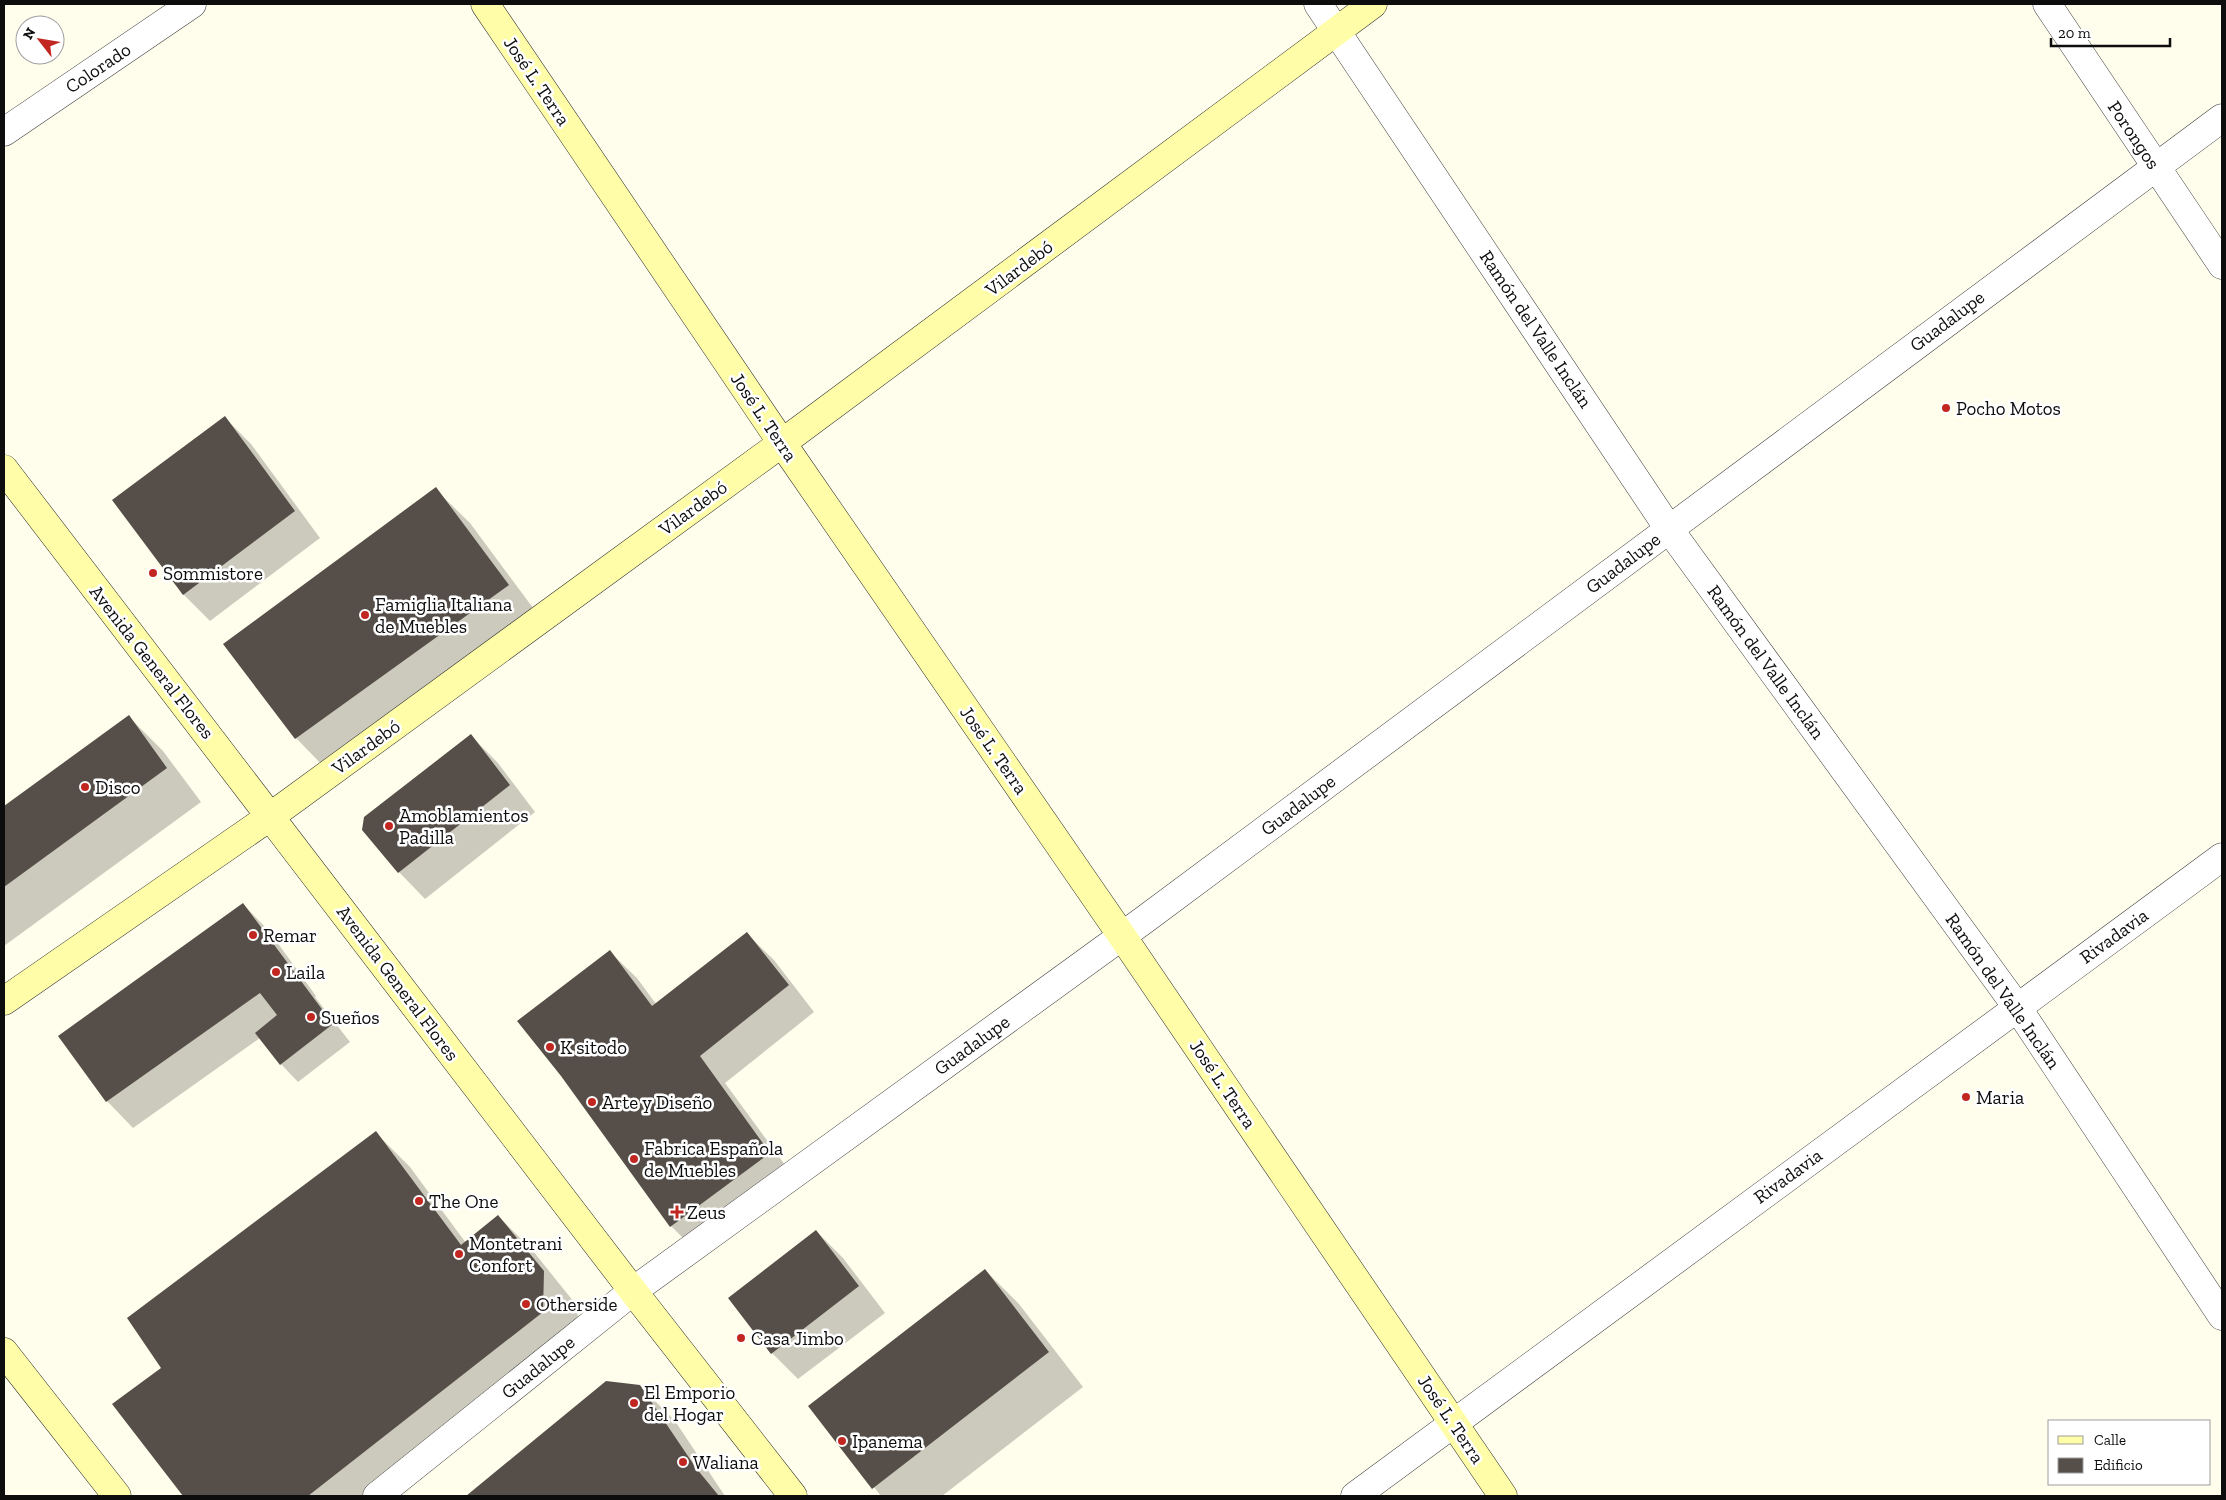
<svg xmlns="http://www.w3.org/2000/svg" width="2226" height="1500" viewBox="0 0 2226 1500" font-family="'Zilla Slab',serif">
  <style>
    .shadow { fill: #0003 }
    .building { fill: #564f49 }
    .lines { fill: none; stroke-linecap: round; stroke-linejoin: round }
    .street-casing { stroke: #404040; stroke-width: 29 }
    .secondary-casing { stroke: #2f2f2f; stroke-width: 29 }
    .street { stroke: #fff; stroke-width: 28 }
    .secondary { stroke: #fffda7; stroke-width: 28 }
    .poi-dot { fill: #c22620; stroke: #fff; stroke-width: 2 }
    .labels { text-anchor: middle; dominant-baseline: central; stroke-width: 5; stroke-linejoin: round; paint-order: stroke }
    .street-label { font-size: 19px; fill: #0d0d0d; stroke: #fff }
    .poi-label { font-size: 19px; fill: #0d0d0d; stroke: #fff; text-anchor: start }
  </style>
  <rect width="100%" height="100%" fill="#fffdec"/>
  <path class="shadow" d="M 225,418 L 251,444 L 320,538 L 210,621 L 183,594 Z
    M 435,489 L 470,523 L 542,620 L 330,773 L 296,738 Z
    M 129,717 L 163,751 L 201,802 L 4,946 L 4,808 Z
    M 471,736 L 498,763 L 535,812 L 425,899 L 399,872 L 363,829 Z
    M 243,904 L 269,931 L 316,996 L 315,997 L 350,1042 L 298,1082 L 281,1064 L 260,1038 L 133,1128 L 107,1101 L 60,1036 Z
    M 747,934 L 774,960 L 814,1012 L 725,1083 L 796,1180 L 697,1252 L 671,1226 L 610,952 L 637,978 L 656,1004 Z
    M 376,1133 L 410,1167 L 466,1243 L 498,1216 L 533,1251 L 578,1307 L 577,1347 L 386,1496 L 184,1496 L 114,1404 L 163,1368 Z
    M 816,1231 L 843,1258 L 885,1313 L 798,1379 L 772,1353 Z
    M 985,1270 L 1019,1304 L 1083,1387 L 942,1496 L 881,1496 L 810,1406 Z
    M 607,1383 L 640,1386 L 675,1421 L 725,1496 L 468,1496 Z"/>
  <path class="building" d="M 225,416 L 295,511 L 183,595 L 112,500 Z
    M 436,487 L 509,585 L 295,739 L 223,644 Z
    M 129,715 L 167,768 L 4,887 L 4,806 Z
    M 471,734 L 510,785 L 398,873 L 362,830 L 364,817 Z
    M 243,903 L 333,1024 L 280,1065 L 255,1033 L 277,1015 L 260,993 L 106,1102 L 58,1036 Z
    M 747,932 L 789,985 L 700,1056 L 770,1153 L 670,1227 L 561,1076 L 517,1021 L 610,950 L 652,1006 Z
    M 376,1131 L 461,1245 L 498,1215 L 544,1271 L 543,1312 L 308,1496 L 183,1496 L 112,1404 L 161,1368 L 127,1318 Z
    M 816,1230 L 859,1286 L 771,1354 L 728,1298 Z
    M 985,1269 L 1049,1352 L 872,1489 L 808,1406 Z
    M 606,1381 L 640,1385 L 696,1468 L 719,1496 L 466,1496 Z"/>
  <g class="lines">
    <defs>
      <path id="street" d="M 1318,4 L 1669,529 L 2017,1007 L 2222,1316
        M 2047,4 L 2222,265
        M 4,132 L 192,4
        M 377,1496 L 633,1291 L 1144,920 L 2222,118
        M 1355,1496 L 2222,857"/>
      <path id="secondary" d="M 485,4 L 782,443 L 1122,936 L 1503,1496
        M 4,469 L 633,1291 L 793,1496
        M 4,1001 L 271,816 L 782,443 L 1373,4
        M 4,1352 L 117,1496"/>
    </defs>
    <use href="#street" class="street-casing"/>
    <use href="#secondary" class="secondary-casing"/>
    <use href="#street" class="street"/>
    <use href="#secondary" class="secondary"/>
  </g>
  <g class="poi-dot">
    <circle cx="1946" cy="408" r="5"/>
    <circle cx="153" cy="573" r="5"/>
    <circle cx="365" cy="615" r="5"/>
    <circle cx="85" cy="787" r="5"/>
    <circle cx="389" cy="826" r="5"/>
    <circle cx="253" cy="935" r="5"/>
    <circle cx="276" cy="972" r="5"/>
    <circle cx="311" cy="1017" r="5"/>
    <circle cx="550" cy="1047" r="5"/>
    <circle cx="1966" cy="1097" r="5"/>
    <circle cx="592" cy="1102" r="5"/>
    <circle cx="634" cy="1159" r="5"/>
    <circle cx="419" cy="1201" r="5"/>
    <path d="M674.5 1204.5h5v5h5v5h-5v5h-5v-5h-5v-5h5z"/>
    <circle cx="459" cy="1254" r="5"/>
    <circle cx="526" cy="1304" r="5"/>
    <circle cx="741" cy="1338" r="5"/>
    <circle cx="634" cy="1403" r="5"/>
    <circle cx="842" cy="1441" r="5"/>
    <circle cx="683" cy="1462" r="5"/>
  </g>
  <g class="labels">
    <g class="street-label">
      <text transform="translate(98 68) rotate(-34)">Colorado</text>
      <text transform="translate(537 81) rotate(56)">José L. Terra</text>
      <text transform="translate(2134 135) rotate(56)">Porongos</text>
      <text transform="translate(1019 268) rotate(-37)">Vilardebó</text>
      <text transform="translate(1947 321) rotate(-37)">Guadalupe</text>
      <text transform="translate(1536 329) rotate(56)">Ramón del Valle Inclán</text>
      <text transform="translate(764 417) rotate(56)">José L. Terra</text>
      <text transform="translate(693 508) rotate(-36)">Vilardebó</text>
      <text transform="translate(1623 563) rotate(-37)">Guadalupe</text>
      <text transform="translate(152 662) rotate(52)">Avenida General Flores</text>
      <text transform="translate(1766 662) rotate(54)">Ramón del Valle Inclán</text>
      <text transform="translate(366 747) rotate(-36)">Vilardebó</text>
      <text transform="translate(994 750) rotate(55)">José L. Terra</text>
      <text transform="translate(1298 805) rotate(-37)">Guadalupe</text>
      <text transform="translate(2114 936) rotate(-36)">Rivadavia</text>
      <text transform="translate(398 983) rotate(53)">Avenida General Flores</text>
      <text transform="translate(2003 991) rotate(55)">Ramón del Valle Inclán</text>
      <text transform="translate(972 1045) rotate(-36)">Guadalupe</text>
      <text transform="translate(1223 1084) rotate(56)">José L. Terra</text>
      <text transform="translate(1788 1176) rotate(-36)">Rivadavia</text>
      <text transform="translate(538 1367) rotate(-39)">Guadalupe</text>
      <text transform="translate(1451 1419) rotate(56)">José L. Terra</text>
    </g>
    <g class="poi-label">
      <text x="1956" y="408">Pocho Motos</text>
      <text x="163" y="573">Sommistore</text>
      <text x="375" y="604">Famiglia Italiana<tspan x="375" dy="22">de Muebles</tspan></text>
      <text x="95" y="787">Disco</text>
      <text x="399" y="815">Amoblamientos<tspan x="399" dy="22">Padilla</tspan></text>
      <text x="263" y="935">Remar</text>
      <text x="286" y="972">Laila</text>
      <text x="321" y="1017">Sueños</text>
      <text x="560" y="1047">K sitodo</text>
      <text x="1976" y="1097">Maria</text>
      <text x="602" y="1102">Arte y Diseño</text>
      <text x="644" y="1148">Fabrica Española<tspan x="644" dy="22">de Muebles</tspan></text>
      <text x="429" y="1201">The One</text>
      <text x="687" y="1212">Zeus</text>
      <text x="469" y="1243">Montetrani<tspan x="469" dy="22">Confort</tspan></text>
      <text x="536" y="1304">Otherside</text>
      <text x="751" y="1338">Casa Jimbo</text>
      <text x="644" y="1392">El Emporio<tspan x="644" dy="22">del Hogar</tspan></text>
      <text x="852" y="1441">Ipanema</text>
      <text x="693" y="1462">Waliana</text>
    </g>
  </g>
  <rect width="2226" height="1500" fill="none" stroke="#0d0d0d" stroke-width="10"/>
  <rect x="2048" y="1420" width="162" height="65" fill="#ffffff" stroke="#9e9e9e"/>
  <rect x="2058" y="1436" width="25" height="8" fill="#fffda7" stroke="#9e9e9e"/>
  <text x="2094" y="1445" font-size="15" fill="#0d0d0d">Calle</text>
  <rect x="2058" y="1458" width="25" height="15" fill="#564f49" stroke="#9e9e9e"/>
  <text x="2094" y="1470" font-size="15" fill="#0d0d0d">Edificio</text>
  <g transform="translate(40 40) rotate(301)"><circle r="24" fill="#ffffff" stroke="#9e9e9e"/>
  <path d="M0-4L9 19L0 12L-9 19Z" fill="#c22620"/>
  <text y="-8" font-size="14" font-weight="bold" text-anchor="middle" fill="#0d0d0d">N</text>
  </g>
  <path d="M2051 38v8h119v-8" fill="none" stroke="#0d0d0d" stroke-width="2.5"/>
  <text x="2058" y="38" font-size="15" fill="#0d0d0d" stroke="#ffffff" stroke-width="4" paint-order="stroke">20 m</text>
</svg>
